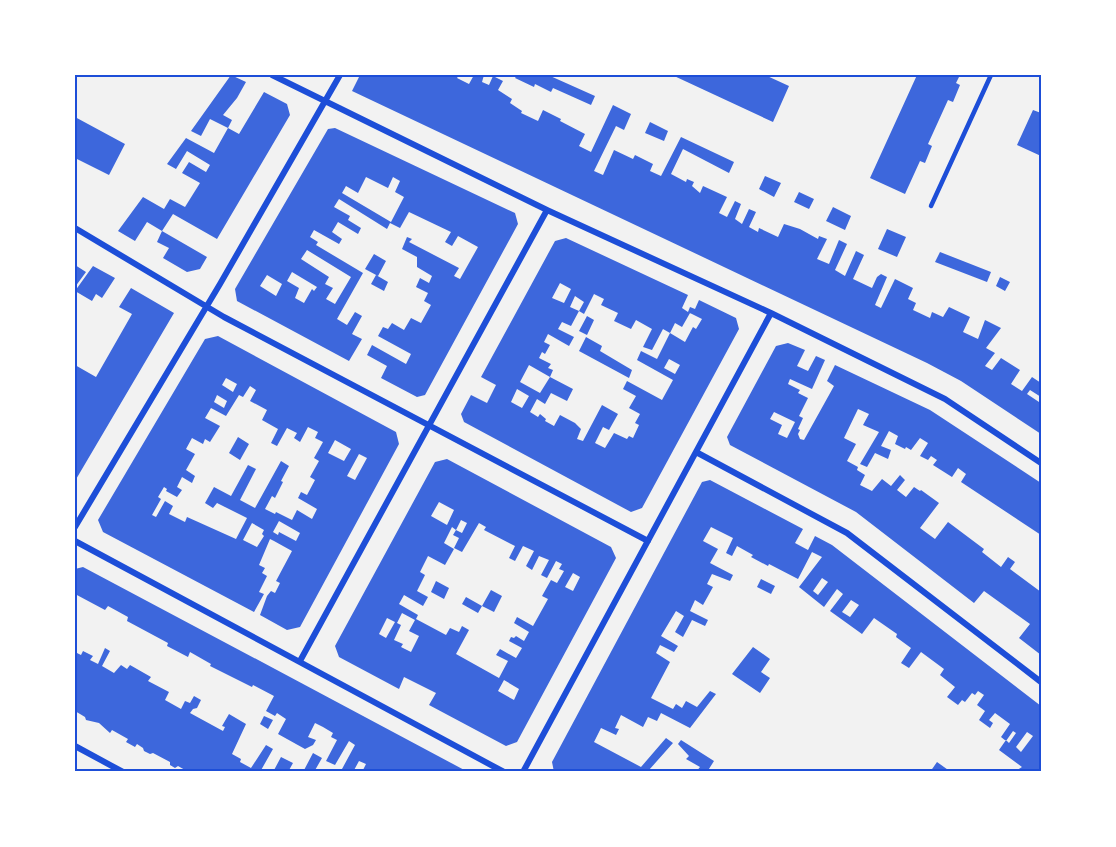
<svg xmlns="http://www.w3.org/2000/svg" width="1116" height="847" viewBox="0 0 1116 847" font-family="'DejaVu Sans',sans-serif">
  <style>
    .building { fill: #3d67dc; fill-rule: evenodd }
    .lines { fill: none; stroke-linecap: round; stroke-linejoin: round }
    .service { stroke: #1d4ed8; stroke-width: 4.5 }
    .minor { stroke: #1d4ed8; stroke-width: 6 }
    .neatline { fill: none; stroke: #1d4ed8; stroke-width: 2 }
  </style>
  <rect width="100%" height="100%" fill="#f2f2f2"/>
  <path class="building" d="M 231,75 L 246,82 L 237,98 L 223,115 L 232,120 L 228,128 L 210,119 L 201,136 L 191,131 Z
    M 360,75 L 422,75 L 427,77 L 428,75 L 459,75 L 457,78 L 469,84 L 474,75 L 484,75 L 482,82 L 489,85 L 493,76 L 503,81 L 498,90 L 512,99 L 510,103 L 522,111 L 521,113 L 538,121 L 543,110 L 561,119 L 560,121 L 585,134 L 579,146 L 591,152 L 613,105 L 631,114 L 624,130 L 616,126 L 594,171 L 603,175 L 614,150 L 633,159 L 635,155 L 653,164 L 650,171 L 661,176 L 681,137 L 734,162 L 729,173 L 683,149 L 671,174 L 686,182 L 687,179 L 694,182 L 692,186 L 700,193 L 703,186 L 727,197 L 719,213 L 727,217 L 735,201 L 741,204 L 735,219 L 742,224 L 749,209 L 756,212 L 749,227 L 758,232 L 759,228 L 778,237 L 784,224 L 800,229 L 818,239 L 819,236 L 827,239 L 817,259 L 829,264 L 839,240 L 847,244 L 835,270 L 845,276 L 856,251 L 864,255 L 853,279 L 872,288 L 877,277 L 881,274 L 887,277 L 875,305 L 881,308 L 895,279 L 913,288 L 908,299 L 916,303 L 913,310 L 930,318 L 932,312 L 943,317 L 949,307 L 970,317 L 963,332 L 978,339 L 985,320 L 1001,328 L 986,348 L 995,353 L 985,366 L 992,370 L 1001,358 L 1020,370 L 1011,384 L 1022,391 L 1032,377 L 1041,383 L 1041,397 L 1030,390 L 1027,394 L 1039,402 L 1041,399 L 1041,434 L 961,381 L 927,363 L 352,91 Z
    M 517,75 L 548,75 L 595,96 L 591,105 L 553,88 L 551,92 L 535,84 L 534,87 L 515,78 Z
    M 672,75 L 765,75 L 789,86 L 773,122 Z
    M 917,75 L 960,75 L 956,83 L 960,85 L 953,102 L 948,100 L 928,144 L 932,146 L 925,163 L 920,161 L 905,194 L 870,178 Z
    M 264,92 L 287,104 L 290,115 L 217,239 L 173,214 L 162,231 L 147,222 L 135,241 L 118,231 L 143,197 L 164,209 L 170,199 L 185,207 L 200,183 L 182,173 L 189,162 L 206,172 L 210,165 L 187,151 L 176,169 L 167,164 L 186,138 L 214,153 L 228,128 L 239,134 Z
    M 1033,110 L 1041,113 L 1041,156 L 1017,145 Z
    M 75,117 L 125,144 L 109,175 L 75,158 Z
    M 650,122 L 668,131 L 664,141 L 645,133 Z
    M 335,128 L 515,213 L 518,224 L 425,395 L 417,397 L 381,378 L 387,366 L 367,355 L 372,345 L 406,364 L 411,354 L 378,336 L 383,327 L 388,329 L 392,323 L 404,330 L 411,318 L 421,323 L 431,305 L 424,301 L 428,293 L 416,287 L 420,278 L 429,283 L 432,276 L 417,267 L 417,257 L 402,249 L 407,237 L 412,239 L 409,242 L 459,268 L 454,276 L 460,279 L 478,247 L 458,236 L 452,246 L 445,242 L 451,232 L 409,212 L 400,228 L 390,223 L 387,229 L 339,199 L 334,207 L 350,216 L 348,220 L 361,228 L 358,234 L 338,222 L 332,232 L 342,239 L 339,244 L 314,230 L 310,237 L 318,242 L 316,245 L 363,273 L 337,319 L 347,325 L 355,312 L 362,316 L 352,334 L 362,339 L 349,361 L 237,301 L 235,289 L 328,129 ZM 366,177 L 388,188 L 393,177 L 400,181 L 395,192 L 404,197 L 391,222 L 342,193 L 346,186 L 358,193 ZM 307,250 L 351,277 L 335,304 L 326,299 L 333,288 L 325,284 L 329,277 L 301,259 ZM 292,272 L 317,287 L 314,291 L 312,289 L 304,303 L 295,298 L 299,288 L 287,281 ZM 267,275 L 282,284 L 276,296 L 260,286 Z
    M 765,176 L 781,183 L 774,197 L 759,189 Z
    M 799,192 L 814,199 L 809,209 L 794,202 Z
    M 833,207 L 851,216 L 845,230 L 826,221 Z
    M 887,229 L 906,237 L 897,257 L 878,249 Z
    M 162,231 L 207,257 L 200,269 L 187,272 L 163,258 L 169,248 L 157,242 Z
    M 566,238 L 688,295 L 682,308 L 688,312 L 690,307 L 695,309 L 699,300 L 736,318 L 739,329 L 642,508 L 631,512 L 464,422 L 461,414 L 471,395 L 487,403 L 496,385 L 481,377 L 555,241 ZM 560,283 L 571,289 L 564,303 L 552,298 ZM 594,294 L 604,299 L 601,305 L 618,313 L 614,321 L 631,329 L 636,320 L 652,329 L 643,347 L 652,350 L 663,329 L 670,333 L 675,323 L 682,327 L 690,313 L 688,312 L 702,319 L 696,329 L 693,327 L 685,342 L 670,333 L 657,359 L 641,351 L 637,360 L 673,380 L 662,400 L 627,381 L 623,389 L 636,396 L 629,408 L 640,414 L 635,423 L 639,425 L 633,438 L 629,436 L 627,439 L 614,433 L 605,448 L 595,443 L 603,427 L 609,430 L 618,414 L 602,405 L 583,441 L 577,439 L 581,429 L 575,423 L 560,415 L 554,426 L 545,421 L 546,419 L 540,414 L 538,417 L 530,412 L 537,399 L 545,404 L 551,393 L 567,401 L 573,389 L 550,377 L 540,393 L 520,382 L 529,365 L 550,377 L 553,370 L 548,368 L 551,364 L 539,358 L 542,352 L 545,354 L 550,345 L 544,342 L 548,334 L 569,346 L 574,337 L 558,329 L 562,322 L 571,326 L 579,311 L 584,314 ZM 575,296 L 584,302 L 579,311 L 570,307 ZM 669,359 L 680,365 L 675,374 L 664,368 ZM 517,389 L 529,396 L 522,408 L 511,402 Z
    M 940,252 L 991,272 L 987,282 L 935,262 Z
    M 374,254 L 386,261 L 378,276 L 365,269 Z
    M 75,265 L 86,272 L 75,287 Z
    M 93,266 L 115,278 L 102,298 L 96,294 L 92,301 L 75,291 Z
    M 376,275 L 388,282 L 384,291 L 371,284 Z
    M 1000,277 L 1010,282 L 1005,291 L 996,286 Z
    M 131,288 L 174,313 L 75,481 L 75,365 L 96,377 L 132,314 L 119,307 Z
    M 587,316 L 594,320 L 587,335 L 579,331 Z
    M 218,336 L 396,432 L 399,444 L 300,627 L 287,630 L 260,615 L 267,596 L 271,591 L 275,593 L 280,583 L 276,581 L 292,551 L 274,541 L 270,539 L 259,565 L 265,568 L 262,573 L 267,576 L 259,592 L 264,594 L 254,612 L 103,532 L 98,520 L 205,339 ZM 226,378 L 237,384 L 233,392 L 222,385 ZM 250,386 L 256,390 L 250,401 L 267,410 L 262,420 L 278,429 L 271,443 L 277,446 L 287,428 L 297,433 L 294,438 L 300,442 L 308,427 L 318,432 L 315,438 L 323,442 L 314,458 L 319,461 L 310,477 L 315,480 L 307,495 L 301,492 L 298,498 L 317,509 L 312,519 L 297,510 L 292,520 L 276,512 L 275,514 L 265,509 L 272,496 L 275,498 L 283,482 L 281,481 L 289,466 L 281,461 L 255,508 L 240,500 L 256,469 L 248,465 L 231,496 L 214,487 L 205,503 L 213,508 L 217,503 L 247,518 L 236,539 L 187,517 L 185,522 L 169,514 L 173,506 L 165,501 L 156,517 L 152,515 L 161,499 L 158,497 L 164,487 L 167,489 L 166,491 L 177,497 L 182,490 L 177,487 L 182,477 L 192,483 L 195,476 L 186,470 L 195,454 L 186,449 L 192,438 L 203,444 L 205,439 L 210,442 L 220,426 L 205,418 L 211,408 L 226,416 L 239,395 L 243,397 ZM 217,395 L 227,401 L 224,408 L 214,402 ZM 335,440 L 351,449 L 344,461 L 328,453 ZM 359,454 L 367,458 L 355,480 L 347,476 ZM 279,521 L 300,533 L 296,541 L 279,532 L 278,535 L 273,532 ZM 252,523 L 264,530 L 262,534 L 264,536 L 257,547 L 243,540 Z
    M 586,337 L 602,346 L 600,351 L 632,370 L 629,378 L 579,351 Z
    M 788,343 L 805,350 L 797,366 L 808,371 L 816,356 L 825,360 L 812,389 L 790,379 L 788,384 L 800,390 L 798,393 L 808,398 L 799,416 L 803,418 L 798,429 L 800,430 L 798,434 L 800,439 L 804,440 L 834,386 L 827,381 L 835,365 L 930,410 L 1041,483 L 1041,535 L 961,482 L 966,474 L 958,468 L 952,477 L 933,465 L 937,460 L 931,456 L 928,460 L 920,456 L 928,443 L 920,438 L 911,450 L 906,447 L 905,449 L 895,444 L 898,436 L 889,431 L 881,446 L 891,450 L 888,459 L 875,453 L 867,467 L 860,464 L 879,432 L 863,425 L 869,414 L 858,409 L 844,438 L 856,444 L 847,461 L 858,467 L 857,470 L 865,475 L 860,485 L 872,491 L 882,479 L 891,486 L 900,475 L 905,480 L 897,490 L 906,497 L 914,487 L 920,491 L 921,490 L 939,503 L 920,528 L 935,539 L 948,522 L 984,549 L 982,552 L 1001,567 L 1008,557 L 1015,562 L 1010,569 L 1041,592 L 1041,655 L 1019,638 L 1030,624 L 984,591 L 974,603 L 856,512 L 730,445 L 727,437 L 776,346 ZM 774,412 L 795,422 L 787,438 L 778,434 L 782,425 L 770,419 Z
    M 238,437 L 249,444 L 240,460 L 229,453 Z
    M 447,459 L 611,547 L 616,558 L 517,742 L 506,746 L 429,705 L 436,693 L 404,677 L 399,689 L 339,657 L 335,646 L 435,462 ZM 439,502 L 454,510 L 447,525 L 431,516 ZM 461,520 L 467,523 L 462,533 L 456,530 L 453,535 L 459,538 L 454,548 L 462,552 L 479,523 L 486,527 L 484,530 L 515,546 L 509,558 L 515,561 L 523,546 L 534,551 L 526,566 L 532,570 L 539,556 L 549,560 L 541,575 L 547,578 L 556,561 L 562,564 L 559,569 L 564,571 L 557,583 L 551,580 L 542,596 L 548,599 L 533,626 L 517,617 L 514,623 L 529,632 L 524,641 L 516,636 L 514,638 L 511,637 L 509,641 L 522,648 L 516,658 L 500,649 L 496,655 L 508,661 L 499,678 L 456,654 L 469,630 L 462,626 L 459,632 L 450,628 L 446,635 L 416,619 L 418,615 L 399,604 L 404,595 L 423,606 L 428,597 L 417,591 L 425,575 L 420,572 L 428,556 L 445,565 L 454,549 L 444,543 L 452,527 L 456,530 ZM 573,573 L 580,577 L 573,591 L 565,587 ZM 402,613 L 415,620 L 409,631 L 419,636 L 411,652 L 401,647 L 403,644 L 394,640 L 401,625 L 397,623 ZM 387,618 L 395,622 L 386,638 L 379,634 ZM 504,680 L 519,689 L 514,700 L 498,691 Z
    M 710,480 L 803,529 L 795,543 L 808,550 L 815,536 L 832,545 L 1041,706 L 1041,753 L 1039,756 L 1041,758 L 1041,772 L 1014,772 L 1022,767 L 999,750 L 1006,740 L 1009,743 L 1016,733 L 1013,731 L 1006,741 L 1001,737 L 1010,724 L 995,713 L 989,720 L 993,723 L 990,728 L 979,720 L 985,711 L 977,705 L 984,695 L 978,691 L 975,695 L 972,693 L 965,702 L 962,700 L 958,705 L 947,697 L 955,687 L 940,675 L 944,669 L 921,652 L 909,668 L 901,663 L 911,648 L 896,637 L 897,634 L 874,618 L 862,634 L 830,611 L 843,594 L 837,589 L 824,607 L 799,587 L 822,557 L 812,552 L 798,579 L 769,564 L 768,566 L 751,557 L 753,555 L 737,546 L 732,556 L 726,553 L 733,538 L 711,527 L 703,541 L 718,549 L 710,563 L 733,575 L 730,581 L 712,574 L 707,584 L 713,587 L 703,605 L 695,600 L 690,611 L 708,620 L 705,626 L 692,620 L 683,637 L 675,632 L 684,616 L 676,611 L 661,636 L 678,646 L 674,652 L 660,645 L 656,653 L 670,662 L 651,698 L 673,709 L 676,704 L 682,708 L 686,701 L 697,707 L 710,691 L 716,694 L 690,728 L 661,713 L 657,721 L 648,717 L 643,727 L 621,715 L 615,728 L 619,729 L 616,735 L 601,728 L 594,742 L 641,767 L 666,738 L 673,743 L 649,770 L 654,772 L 554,772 L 552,762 L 702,482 ZM 822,578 L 828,582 L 818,595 L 813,591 ZM 851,600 L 859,605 L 850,617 L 842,612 ZM 1027,732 L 1033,736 L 1021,752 L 1016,747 Z
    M 83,567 L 275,669 L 468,772 L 362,772 L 366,764 L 359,761 L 353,772 L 347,772 L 342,769 L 355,745 L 349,741 L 335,765 L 326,761 L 337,740 L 331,737 L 333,733 L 323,727 L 315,723 L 308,737 L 316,740 L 313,745 L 305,749 L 278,734 L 286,719 L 277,713 L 275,716 L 266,711 L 274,696 L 253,685 L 252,687 L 210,666 L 211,664 L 190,652 L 188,657 L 167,646 L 168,643 L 127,621 L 128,617 L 108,606 L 105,610 L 75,594 L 75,569 Z
    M 761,579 L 775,586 L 771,594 L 757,587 Z
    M 436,581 L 449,588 L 444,599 L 431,592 Z
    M 491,590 L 502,596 L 494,612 L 482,606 L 478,613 L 462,604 L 466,597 L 482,606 Z
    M 753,647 L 770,659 L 761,672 L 770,678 L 760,693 L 732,674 Z
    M 105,648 L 110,651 L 102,666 L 114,673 L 121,665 L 127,669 L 130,665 L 151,677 L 148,681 L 169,692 L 165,700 L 181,709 L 185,701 L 190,703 L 194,696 L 201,700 L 197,708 L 193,709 L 190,713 L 223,731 L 225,727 L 222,726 L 229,714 L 246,724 L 232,754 L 241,759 L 240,762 L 251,768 L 266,745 L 273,749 L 260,772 L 186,772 L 185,770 L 178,766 L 175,768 L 170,765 L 170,762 L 153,753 L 150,754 L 144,751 L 143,748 L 137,744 L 135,747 L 126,742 L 128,739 L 112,730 L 110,733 L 99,723 L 86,720 L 85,717 L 75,711 L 75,652 L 81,655 L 83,651 L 93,656 L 90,660 L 98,664 Z
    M 264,716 L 273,720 L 268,729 L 260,724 Z
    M 681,740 L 714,761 L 707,772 L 696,772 L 700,767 L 686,759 L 689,756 L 678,744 Z
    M 313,753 L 322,758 L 314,772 L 303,772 Z
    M 281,757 L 293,763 L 288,772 L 273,772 Z
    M 937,762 L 951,772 L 930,772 Z"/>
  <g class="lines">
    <path class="service" d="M 931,206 L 991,75"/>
    <path class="minor" d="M 272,75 L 547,210 L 771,313 L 945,399 L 1041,463
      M 75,228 L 224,317 L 648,541
      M 696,452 L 847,533 L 1041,682
      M 75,527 L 220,284 L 340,75
      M 75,541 L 504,772
      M 300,661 L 547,210
      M 75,746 L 123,772
      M 523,772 L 771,313"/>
  </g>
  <rect width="1116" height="847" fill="none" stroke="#ffffff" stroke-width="153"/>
  <rect x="76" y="76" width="964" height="694" class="neatline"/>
</svg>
